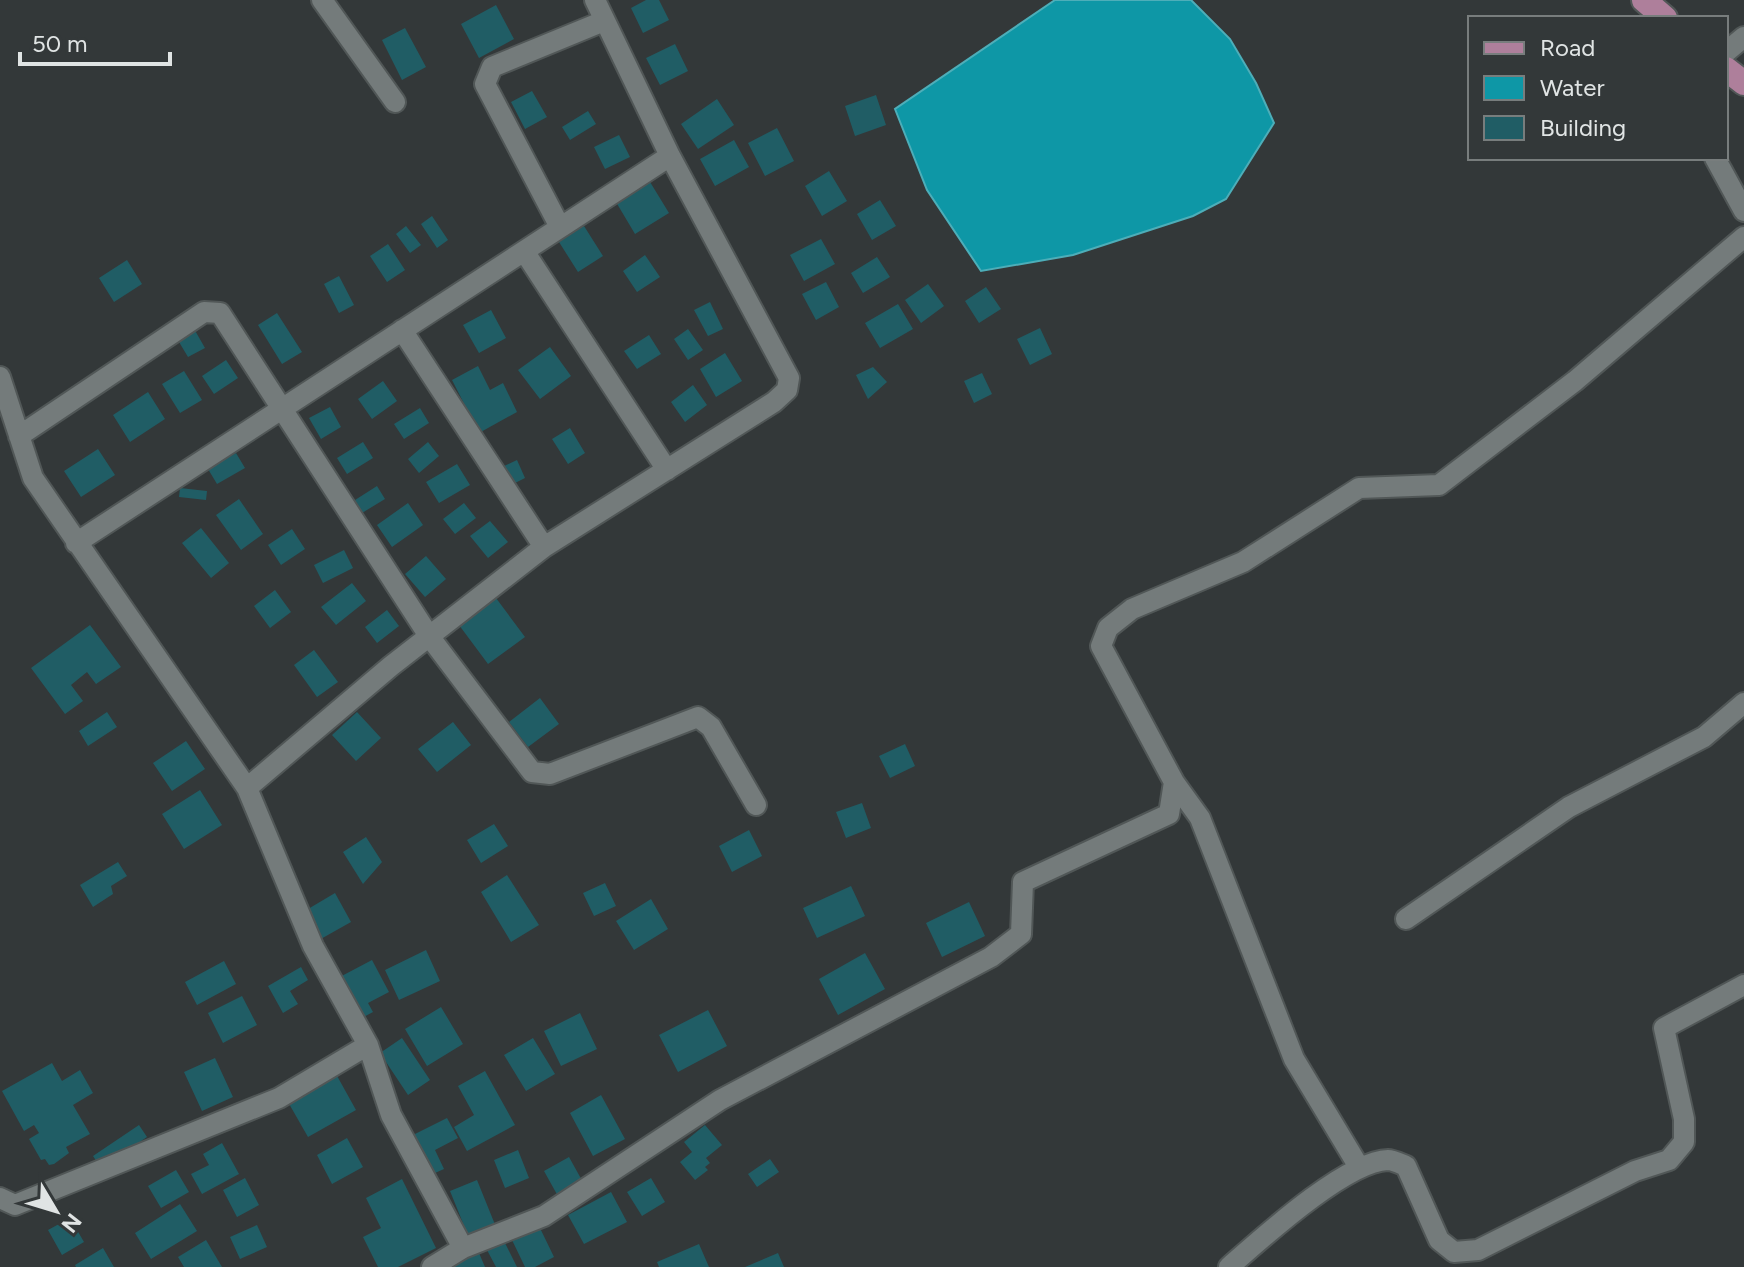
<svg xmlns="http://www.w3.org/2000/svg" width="1744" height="1267" viewBox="0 0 1744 1267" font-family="Figtree,sans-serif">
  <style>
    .water { fill: #0e97a6; stroke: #4daeb9; stroke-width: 2 }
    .building { fill: #205d65 }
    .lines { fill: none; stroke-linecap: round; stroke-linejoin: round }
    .street-casing { stroke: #515757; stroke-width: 24 }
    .primary-casing { stroke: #515757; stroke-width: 28 }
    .street { stroke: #747b7b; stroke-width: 20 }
    .primary { stroke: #ae7f9b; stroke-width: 24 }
  </style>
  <rect width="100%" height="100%" fill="#333839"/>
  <path class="water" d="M 1055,0 L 1191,0 L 1230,39 L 1256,83 L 1274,123 L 1226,199 L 1193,216 L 1073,255 L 981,271 L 927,190 L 895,109 Z"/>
  <path class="building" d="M 646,0 L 659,0 L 669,20 L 643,33 L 631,8 Z
    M 496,5 L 514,39 L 479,58 L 461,24 Z
    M 405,28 L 426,67 L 402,80 L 382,40 Z
    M 675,44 L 688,71 L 660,85 L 646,58 Z
    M 532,91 L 547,117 L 525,129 L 511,102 Z
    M 876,95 L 886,125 L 855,136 L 845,106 Z
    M 717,99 L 734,125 L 698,149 L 681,124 Z
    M 588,111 L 596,124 L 570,140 L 562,127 Z
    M 777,128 L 794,161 L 765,176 L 748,143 Z
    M 619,135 L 630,157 L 605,169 L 594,147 Z
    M 734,140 L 749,167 L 715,186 L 700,159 Z
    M 829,171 L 847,201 L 822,216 L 805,186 Z
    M 647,177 L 669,213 L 635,234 L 613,197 Z
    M 880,200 L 896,226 L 872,240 L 857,214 Z
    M 432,216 L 448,240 L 437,248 L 421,224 Z
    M 406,226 L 421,245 L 410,253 L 396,234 Z
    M 584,226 L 603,256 L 578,272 L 559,242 Z
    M 821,239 L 835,264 L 804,281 L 790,255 Z
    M 388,244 L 405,270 L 387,282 L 370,256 Z
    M 645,255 L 660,277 L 637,292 L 623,271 Z
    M 877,257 L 890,277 L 863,293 L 851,273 Z
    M 127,260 L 142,284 L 114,302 L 99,278 Z
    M 339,276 L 354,305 L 339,313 L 324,284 Z
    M 826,282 L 839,307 L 816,320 L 802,294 Z
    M 928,284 L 944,306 L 921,323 L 905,300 Z
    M 986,287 L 1001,309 L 979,323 L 965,301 Z
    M 710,302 L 723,329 L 708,336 L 694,310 Z
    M 898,304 L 913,329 L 880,348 L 865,323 Z
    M 491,310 L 506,338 L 479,353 L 463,325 Z
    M 277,313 L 302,352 L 282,364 L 258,325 Z
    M 193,327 L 205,348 L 188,357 L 176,337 Z
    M 1040,328 L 1052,354 L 1030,365 L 1017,339 Z
    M 688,329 L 703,350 L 688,360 L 674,339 Z
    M 649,335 L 661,354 L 637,369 L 624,351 Z
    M 550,347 L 571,376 L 540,399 L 518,370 Z
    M 725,353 L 742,381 L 716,397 L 700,369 Z
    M 226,360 L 238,378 L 214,394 L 202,376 Z
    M 478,366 L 490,390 L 503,383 L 517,412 L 479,433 L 452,380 Z
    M 873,367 L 887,382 L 868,399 L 856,375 Z
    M 184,371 L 202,400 L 180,413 L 162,384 Z
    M 982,373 L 992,394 L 974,403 L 964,381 Z
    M 383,381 L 397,401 L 372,419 L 358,399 Z
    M 693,385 L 707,405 L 685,422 L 671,402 Z
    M 148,392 L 165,419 L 130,442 L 113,415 Z
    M 330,407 L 341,427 L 321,439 L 309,418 Z
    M 420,408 L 429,423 L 404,439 L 394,424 Z
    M 570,428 L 585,453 L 568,464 L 552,439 Z
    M 363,442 L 373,458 L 347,474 L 337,458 Z
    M 428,442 L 439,456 L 419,473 L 408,459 Z
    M 98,449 L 115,475 L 81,497 L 64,471 Z
    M 236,453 L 245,468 L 217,484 L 208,469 Z
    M 517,460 L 525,478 L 511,485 L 502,467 Z
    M 457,464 L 470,485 L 439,503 L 426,482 Z
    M 377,486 L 385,499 L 362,513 L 355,500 Z
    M 180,488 L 207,491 L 206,500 L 179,497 Z
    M 239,499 L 263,534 L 241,550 L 216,515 Z
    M 408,503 L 423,525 L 392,547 L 377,525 Z
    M 464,503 L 476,518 L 455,534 L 443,519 Z
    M 490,521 L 508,542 L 488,558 L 470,536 Z
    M 201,528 L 229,563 L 211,578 L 182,543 Z
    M 292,529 L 305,549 L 281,565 L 268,545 Z
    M 344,550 L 353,568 L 323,583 L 314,565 Z
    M 426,556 L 446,579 L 425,597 L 405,574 Z
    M 352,583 L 366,601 L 336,625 L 321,607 Z
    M 275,590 L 291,612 L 270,628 L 254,606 Z
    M 493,594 L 525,637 L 488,664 L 456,621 Z
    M 387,610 L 399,626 L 377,643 L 365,627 Z
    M 90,625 L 121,667 L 96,684 L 87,672 L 71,685 L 83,701 L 65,714 L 31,668 Z
    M 314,650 L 338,682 L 317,697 L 294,665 Z
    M 540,698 L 559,724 L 528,747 L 509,722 Z
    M 107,712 L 117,727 L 88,746 L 79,731 Z
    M 357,712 L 381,738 L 356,761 L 332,735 Z
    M 453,722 L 471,745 L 437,772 L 418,749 Z
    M 186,741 L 205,769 L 172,791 L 153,763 Z
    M 905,744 L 915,766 L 890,778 L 879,756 Z
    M 200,790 L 222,825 L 184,849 L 162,814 Z
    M 862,803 L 871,828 L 846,838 L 836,812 Z
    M 494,824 L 508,846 L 481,863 L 467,840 Z
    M 749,830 L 762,856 L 732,872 L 719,846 Z
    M 366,837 L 382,862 L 363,884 L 343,852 Z
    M 118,862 L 127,876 L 111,886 L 113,894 L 93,907 L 80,885 Z
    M 507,875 L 539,925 L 511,942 L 481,892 Z
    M 605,883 L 616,906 L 594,916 L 583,893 Z
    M 851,886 L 865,916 L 817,938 L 803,908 Z
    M 335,893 L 351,922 L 319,940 L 303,912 Z
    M 651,899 L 668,929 L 634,950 L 616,921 Z
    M 969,902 L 985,936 L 942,957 L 926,923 Z
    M 426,950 L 440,981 L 399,1000 L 385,970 Z
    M 865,953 L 885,989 L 838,1015 L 819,979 Z
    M 372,960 L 389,992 L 368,1003 L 373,1012 L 358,1020 L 336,979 Z
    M 224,961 L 236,984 L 197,1005 L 185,982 Z
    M 301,967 L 308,980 L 290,991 L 298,1004 L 283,1013 L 268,986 Z
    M 242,996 L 257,1025 L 223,1043 L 208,1013 Z
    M 441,1007 L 463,1044 L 427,1066 L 405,1029 Z
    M 708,1010 L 727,1046 L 678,1072 L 659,1035 Z
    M 580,1013 L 597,1049 L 561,1066 L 544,1031 Z
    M 402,1038 L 430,1080 L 408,1095 L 380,1053 Z
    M 533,1038 L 555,1074 L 526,1091 L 504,1055 Z
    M 215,1058 L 233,1097 L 202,1111 L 184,1072 Z
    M 52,1063 L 62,1081 L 80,1070 L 93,1093 L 73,1105 L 90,1134 L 66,1147 L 69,1153 L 54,1164 L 49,1165 L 45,1159 L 41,1160 L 29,1139 L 39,1133 L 34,1125 L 24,1131 L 2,1091 Z
    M 485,1071 L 515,1125 L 467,1151 L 454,1127 L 474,1115 L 458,1086 Z
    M 336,1074 L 356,1110 L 308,1137 L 288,1102 Z
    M 601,1095 L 625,1139 L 593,1156 L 570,1113 Z
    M 447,1118 L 458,1138 L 435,1150 L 444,1169 L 426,1177 L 407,1138 Z
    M 139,1125 L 147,1137 L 101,1168 L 93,1156 Z
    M 705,1125 L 722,1145 L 706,1158 L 710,1163 L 705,1167 L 708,1170 L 695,1180 L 680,1162 L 692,1152 L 684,1142 Z
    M 347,1138 L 363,1167 L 332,1184 L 317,1155 Z
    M 222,1143 L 239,1174 L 202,1194 L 191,1174 L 209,1165 L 203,1154 Z
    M 518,1150 L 529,1178 L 505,1188 L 494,1160 Z
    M 569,1157 L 584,1184 L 559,1198 L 544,1171 Z
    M 770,1159 L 779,1172 L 757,1187 L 748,1174 Z
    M 176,1170 L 189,1192 L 161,1208 L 148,1186 Z
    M 245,1178 L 259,1205 L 237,1217 L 223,1190 Z
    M 651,1178 L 665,1202 L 642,1216 L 627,1192 Z
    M 402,1179 L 436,1248 L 398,1267 L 378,1267 L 363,1237 L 381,1228 L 366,1198 Z
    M 477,1180 L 496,1227 L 469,1238 L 450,1191 Z
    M 611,1192 L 627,1222 L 584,1244 L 568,1215 Z
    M 180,1204 L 197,1231 L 151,1259 L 135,1233 Z
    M 70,1218 L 84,1242 L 62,1255 L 48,1230 Z
    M 257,1225 L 267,1247 L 240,1259 L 230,1237 Z
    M 539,1226 L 554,1257 L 535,1267 L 525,1267 L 512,1240 Z
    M 206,1240 L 222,1267 L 184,1267 L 178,1257 Z
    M 504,1241 L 517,1267 L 496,1267 L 487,1250 Z
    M 699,1244 L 709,1267 L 659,1267 L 657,1262 Z
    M 103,1248 L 114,1267 L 76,1267 L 75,1265 Z
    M 479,1253 L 485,1267 L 447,1267 Z
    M 778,1253 L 784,1267 L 745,1267 Z"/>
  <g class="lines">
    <defs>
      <path id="street" d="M 322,0 L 395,102
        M 1726,52 L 1744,37
        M 1715,158 L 1744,211
        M 560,227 L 485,84 L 492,67 L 604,21
        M 524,251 L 667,470
        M 402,330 L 544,547
        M 0,377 L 33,478 L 247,788 L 313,946 L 368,1045 L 391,1115 L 463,1248 L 432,1267
        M 19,436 L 204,312 L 220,313 L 429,636 L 532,772 L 550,774 L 698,717 L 711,727 L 756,805
        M 76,543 L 670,156
        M 1174,782 L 1200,818 L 1294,1059 L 1359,1167
        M 247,788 L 391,666 L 544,547 L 774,402 L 787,390 L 789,378 L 670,156 L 595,0
        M 1406,919 L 1569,807 L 1704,737 L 1744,703
        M 0,1198 L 15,1205 L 279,1098 L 368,1045
        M 463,1248 L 544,1216 L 720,1100 L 991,957 L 1021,934 L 1023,882 L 1169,814 L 1174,782 L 1101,646 L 1108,628 L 1132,609 L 1243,562 L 1359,488 L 1439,485 L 1575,381 L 1744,237
        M 1229,1267 C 1261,1239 1346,1161 1388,1160 C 1393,1160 1401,1164 1406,1166 L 1439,1240 L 1454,1252 L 1478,1250 L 1635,1171 L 1669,1160 L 1684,1142 L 1684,1119 L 1664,1028 L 1744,985"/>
      <path id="primary" d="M 1644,0 L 1665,18
        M 1726,69 L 1744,83"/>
    </defs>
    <use href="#street" class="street-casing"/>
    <use href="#primary" class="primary-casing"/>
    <use href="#street" class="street"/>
    <use href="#primary" class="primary"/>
  </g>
  <rect x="1468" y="16" width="260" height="144" fill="#333839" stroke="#787d7d" stroke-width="2"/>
  <rect x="1484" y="42" width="40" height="12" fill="#ae7f9b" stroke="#787d7d" stroke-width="2"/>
  <text x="1540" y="56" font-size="24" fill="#e0e4e4">Road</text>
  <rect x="1484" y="76" width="40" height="24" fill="#0e97a6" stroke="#787d7d" stroke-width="2"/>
  <text x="1540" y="96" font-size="24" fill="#e0e4e4">Water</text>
  <rect x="1484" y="116" width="40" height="24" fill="#205d65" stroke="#787d7d" stroke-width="2"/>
  <text x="1540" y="136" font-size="24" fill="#e0e4e4">Building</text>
  <g transform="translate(56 1211) rotate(128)" stroke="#333839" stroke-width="6" paint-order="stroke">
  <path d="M0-6L14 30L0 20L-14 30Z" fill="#e0e4e4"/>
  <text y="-12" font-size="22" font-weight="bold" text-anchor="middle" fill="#e0e4e4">N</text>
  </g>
  <path d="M20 52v12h150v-12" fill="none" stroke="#e0e4e4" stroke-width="4"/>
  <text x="32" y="52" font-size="24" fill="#e0e4e4" stroke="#333839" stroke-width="6" paint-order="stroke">50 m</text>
</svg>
